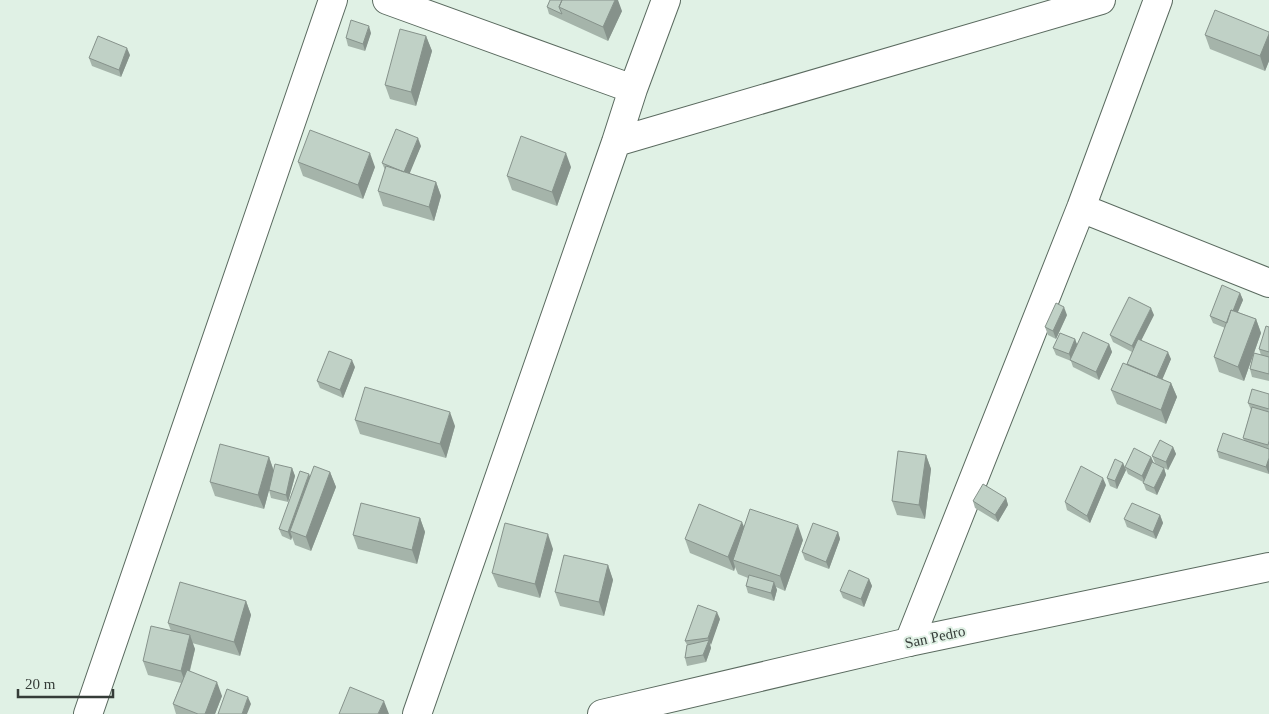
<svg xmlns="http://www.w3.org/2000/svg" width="1269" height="714" viewBox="0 0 1269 714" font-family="Georgia,serif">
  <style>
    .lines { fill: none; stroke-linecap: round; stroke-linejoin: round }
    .street-casing { stroke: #5a6a5f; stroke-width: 30 }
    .secondary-casing { stroke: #5a6a5f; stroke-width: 30 }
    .street { stroke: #fff; stroke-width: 28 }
    .secondary { stroke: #fff; stroke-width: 28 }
    .wall { fill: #a5b4aa }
    .shaded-wall { fill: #86928b }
    .building { fill: #c0d1c6; stroke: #86928b }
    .labels { text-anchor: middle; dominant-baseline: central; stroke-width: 4; stroke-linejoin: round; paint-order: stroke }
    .street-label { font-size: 15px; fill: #353c38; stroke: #e0f1e5 }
  </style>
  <rect width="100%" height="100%" fill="#e0f1e5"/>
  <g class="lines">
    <defs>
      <path id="street" d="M 387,0 L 633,89
        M 616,142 L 1101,0
        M 1081,208 L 1269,283
        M 909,642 L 1081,208 L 1158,0
        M 88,714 L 333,0
        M 417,714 L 616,142 L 633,89 L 666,0"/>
      <path id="secondary" d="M 602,714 L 909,642 L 1269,567"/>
    </defs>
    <use href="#street" class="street-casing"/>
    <use href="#secondary" class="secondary-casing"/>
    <use href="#street" class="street"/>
    <use href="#secondary" class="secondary"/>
  </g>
  <path class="wall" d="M 547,7 L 622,11 L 608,41 L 549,14 Z
    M 1269,32 L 1269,61 L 1265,71 L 1210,49 L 1205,35 Z
    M 371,33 L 365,51 L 348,46 L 346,38 Z
    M 426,36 L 432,51 L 416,106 L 390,99 L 385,85 Z
    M 130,55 L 121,77 L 92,66 L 89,58 Z
    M 421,146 L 409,173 L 436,182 L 441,196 L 434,221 L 383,206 L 378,191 L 385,170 L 382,163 Z
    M 298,162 L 375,167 L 363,199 L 303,176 Z
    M 571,167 L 557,206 L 512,190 L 507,176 Z
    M 1240,293 L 1243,300 L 1238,312 L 1256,319 L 1261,333 L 1254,353 L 1261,355 L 1259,349 L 1269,327 L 1269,381 L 1252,377 L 1250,369 L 1253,355 L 1244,381 L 1219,372 L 1214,357 L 1225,328 L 1213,323 L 1210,316 Z
    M 1067,315 L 1056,339 L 1048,335 L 1045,327 Z
    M 1154,315 L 1141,340 L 1171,359 L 1162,379 L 1171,383 L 1177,397 L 1166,424 L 1117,404 L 1111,390 L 1127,364 L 1132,352 L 1113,342 L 1110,335 Z
    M 1075,339 L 1077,345 L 1109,344 L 1112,352 L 1099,380 L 1073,367 L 1071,361 L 1056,355 L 1053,348 Z
    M 355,367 L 343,398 L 320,388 L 317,381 Z
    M 1269,394 L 1269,474 L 1219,458 L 1217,451 L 1244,440 L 1243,438 L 1251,410 L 1248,403 Z
    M 355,420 L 455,426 L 446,458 L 360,434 Z
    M 1173,447 L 1176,454 L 1168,470 L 1155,463 L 1152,456 Z
    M 926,455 L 931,469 L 925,519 L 897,515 L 892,501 Z
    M 269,457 L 274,471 L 292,468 L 295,476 L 288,502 L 271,498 L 269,490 L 264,509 L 215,496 L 210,482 Z
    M 1151,457 L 1154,463 L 1164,468 L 1166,475 L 1157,495 L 1146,490 L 1143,482 L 1128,474 L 1125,467 Z
    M 1123,463 L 1126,470 L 1117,489 L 1110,486 L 1107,478 Z
    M 330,472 L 336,487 L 311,551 L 295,545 L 292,537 L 291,540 L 282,536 L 279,529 L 310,476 Z
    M 1106,485 L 1090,523 L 1067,510 L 1065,502 Z
    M 1006,498 L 1008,505 L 998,522 L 975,508 L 973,501 Z
    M 1160,515 L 1163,523 L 1156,539 L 1127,527 L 1124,519 Z
    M 420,518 L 425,532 L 417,564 L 358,549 L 353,535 Z
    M 744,527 L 803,540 L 785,591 L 776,587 L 777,590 L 774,601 L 748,593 L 746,586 L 748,578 L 738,574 L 735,567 L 734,571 L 690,553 L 685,539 Z
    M 838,532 L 840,539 L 829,569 L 805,560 L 802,552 Z
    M 553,549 L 540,598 L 498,587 L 492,573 Z
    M 608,565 L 613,580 L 604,616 L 560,606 L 555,592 Z
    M 869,579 L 872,586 L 864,607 L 843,598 L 840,591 Z
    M 246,601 L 251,615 L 240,656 L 192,643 L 195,649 L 190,671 L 222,696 L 215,714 L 176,714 L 173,704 L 181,683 L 148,675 L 143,661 L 171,631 L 168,623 Z
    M 720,619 L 710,645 L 711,648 L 706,662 L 687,666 L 685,658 L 687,645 L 685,641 Z"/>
  <path class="shaded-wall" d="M 615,0 L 618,0 L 622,11 L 608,41 L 603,27 Z
    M 369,26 L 371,33 L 365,51 L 363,44 Z
    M 1269,34 L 1269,61 L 1265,71 L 1260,56 Z
    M 426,36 L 432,51 L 416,106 L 411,92 Z
    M 127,48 L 130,55 L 121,77 L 119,70 Z
    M 418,138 L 421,146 L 407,180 L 404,172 Z
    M 370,153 L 375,167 L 363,199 L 358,185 Z
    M 566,153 L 571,167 L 557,206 L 552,192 Z
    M 436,182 L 441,196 L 434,221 L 429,207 Z
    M 1240,293 L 1243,300 L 1230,330 L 1228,323 Z
    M 1064,307 L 1067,315 L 1056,339 L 1053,331 Z
    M 1151,308 L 1154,315 L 1135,353 L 1132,346 Z
    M 1256,319 L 1261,333 L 1244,381 L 1238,367 Z
    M 1075,339 L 1078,347 L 1072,362 L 1069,354 Z
    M 1109,344 L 1112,352 L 1099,380 L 1096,372 Z
    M 1168,352 L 1171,359 L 1160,385 L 1157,378 Z
    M 352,360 L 355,367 L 343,398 L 340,390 Z
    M 1171,383 L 1177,397 L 1166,424 L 1161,410 Z
    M 450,412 L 455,426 L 446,458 L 440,444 Z
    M 1173,447 L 1176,454 L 1168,470 L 1166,462 Z
    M 926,455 L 931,469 L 925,519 L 919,505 Z
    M 269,457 L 274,472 L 264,509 L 258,495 Z
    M 1151,457 L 1154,464 L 1145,483 L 1142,476 Z
    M 1269,458 L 1269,474 L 1266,467 Z
    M 1123,463 L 1126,470 L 1117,489 L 1115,481 Z
    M 292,468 L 295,476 L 288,502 L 286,495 Z
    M 1164,468 L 1166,475 L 1157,495 L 1154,488 Z
    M 330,472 L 336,487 L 311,551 L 306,537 Z
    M 309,474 L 312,481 L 290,531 L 292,537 L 291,540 L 288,532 Z
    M 1103,478 L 1106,485 L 1090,523 L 1087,516 Z
    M 1006,498 L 1008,505 L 998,522 L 995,515 Z
    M 1160,515 L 1163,523 L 1156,539 L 1153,532 Z
    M 420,518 L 425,532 L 417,564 L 412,550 Z
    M 742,522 L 748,536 L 733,560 L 735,567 L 734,571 L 728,557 Z
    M 798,525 L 803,540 L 785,591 L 780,576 Z
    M 838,532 L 840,539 L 829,569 L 826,562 Z
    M 548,534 L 553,549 L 540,598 L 535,584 Z
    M 608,565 L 613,580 L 604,616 L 599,602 Z
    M 869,579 L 872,586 L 864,607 L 861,599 Z
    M 774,582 L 777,590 L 774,601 L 771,593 Z
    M 246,601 L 251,615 L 240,656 L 234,642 Z
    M 717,612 L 720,619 L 711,645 L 708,638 Z
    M 190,635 L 195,649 L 186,685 L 181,671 Z
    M 709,640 L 711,648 L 706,662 L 703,655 Z
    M 217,682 L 222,696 L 215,714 L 205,714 Z
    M 248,697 L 251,704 L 247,714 L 242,714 Z
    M 384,701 L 389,714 L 378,714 Z"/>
  <path class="building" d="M 550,0 L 562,0 L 559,7 L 562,14 L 547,7 Z
    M 562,0 L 615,0 L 603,27 L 559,7 Z
    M 1215,10 L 1269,32 L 1269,34 L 1260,56 L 1205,35 Z
    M 351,20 L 369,26 L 363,44 L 346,38 Z
    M 400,29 L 426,36 L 411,92 L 385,85 Z
    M 98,36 L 127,48 L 119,70 L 89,58 Z
    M 396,129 L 418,138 L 404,172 L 382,163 Z
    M 310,130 L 370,153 L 358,185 L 298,162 Z
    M 521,136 L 566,153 L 552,192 L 507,176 Z
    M 386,166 L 436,182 L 429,207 L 378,191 Z
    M 1222,285 L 1240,293 L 1233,311 L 1231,310 L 1227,323 L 1210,316 Z
    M 1129,297 L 1151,308 L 1132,346 L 1110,335 Z
    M 1056,303 L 1064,307 L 1053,331 L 1045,327 Z
    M 1231,310 L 1256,319 L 1238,367 L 1214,357 Z
    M 1266,326 L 1269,327 L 1269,352 L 1259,349 Z
    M 1083,332 L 1109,344 L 1096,372 L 1070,360 Z
    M 1060,333 L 1075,339 L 1069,354 L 1053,348 Z
    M 1138,339 L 1168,352 L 1157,377 L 1127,364 Z
    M 329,351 L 352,360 L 340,390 L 317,381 Z
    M 1254,353 L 1269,357 L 1269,374 L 1250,369 Z
    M 1123,363 L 1171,383 L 1161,410 L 1111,390 Z
    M 365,387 L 450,412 L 440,444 L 355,420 Z
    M 1252,389 L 1269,394 L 1269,409 L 1248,403 Z
    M 1252,407 L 1269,412 L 1269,441 L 1268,445 L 1243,438 Z
    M 1223,433 L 1269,449 L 1269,458 L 1266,467 L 1217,451 Z
    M 1160,440 L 1173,447 L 1166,462 L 1152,456 Z
    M 220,444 L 269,457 L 258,495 L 210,482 Z
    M 1134,448 L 1151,457 L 1142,476 L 1125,467 Z
    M 898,451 L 926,455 L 919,505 L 892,501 Z
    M 1115,459 L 1123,463 L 1115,481 L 1107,478 Z
    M 1152,462 L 1164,468 L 1154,488 L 1143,483 Z
    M 275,464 L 292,468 L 286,495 L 269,490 Z
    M 314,466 L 330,472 L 306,537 L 290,531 Z
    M 1081,466 L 1103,478 L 1087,516 L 1065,502 Z
    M 300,471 L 309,474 L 288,532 L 279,529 Z
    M 983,484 L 1006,498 L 995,515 L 973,501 Z
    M 361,503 L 420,518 L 412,550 L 353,535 Z
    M 1132,503 L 1160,515 L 1153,532 L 1124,519 Z
    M 699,504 L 742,522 L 728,557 L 685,539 Z
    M 750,509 L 798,525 L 780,576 L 733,560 Z
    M 505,523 L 548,534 L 535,584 L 492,573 Z
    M 813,523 L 838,532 L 826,562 L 802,552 Z
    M 564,555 L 608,565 L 599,602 L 555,592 Z
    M 849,570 L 869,579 L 861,599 L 840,591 Z
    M 749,575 L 774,582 L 771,593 L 746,586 Z
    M 180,582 L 246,601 L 234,642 L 168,623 Z
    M 698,605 L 717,612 L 708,638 L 685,641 Z
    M 151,626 L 190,635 L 181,671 L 143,661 Z
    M 709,640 L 703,655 L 685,658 L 687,645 Z
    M 187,670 L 217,682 L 205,714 L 198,714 L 173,704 Z
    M 350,687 L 384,701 L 378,714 L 339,714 Z
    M 227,689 L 248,697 L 242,714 L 218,714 Z"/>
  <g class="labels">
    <g class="street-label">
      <text transform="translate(935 637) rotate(-12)">San Pedro</text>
    </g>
  </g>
  <path d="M18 689v8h95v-8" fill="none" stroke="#353c38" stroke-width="2.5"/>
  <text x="25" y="689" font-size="15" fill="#353c38" stroke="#e0f1e5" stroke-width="4" paint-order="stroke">20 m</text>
</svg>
